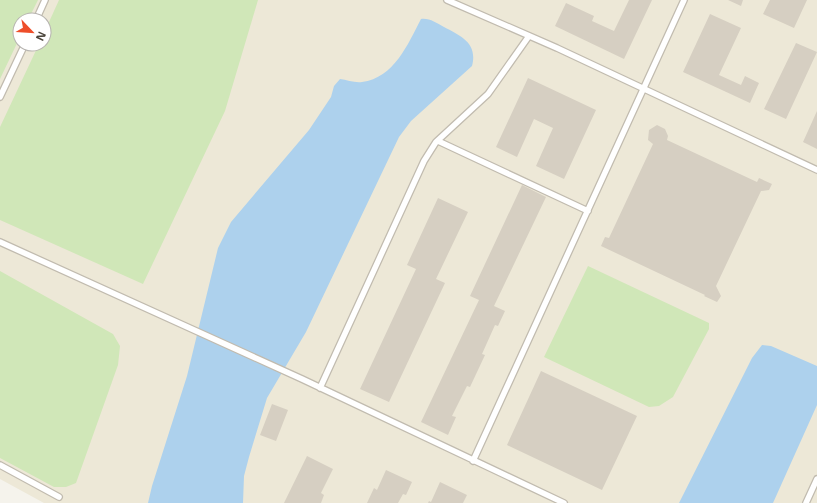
<svg xmlns="http://www.w3.org/2000/svg" width="817" height="503" viewBox="0 0 817 503" font-family="'Open Sans',sans-serif">
  <style>
    .education { fill: #ede8d7; fill-rule: evenodd }
    .green { fill: #d0e7b8 }
    .water { fill: #add1ed }
    .building { fill: #d6cfc2 }
    .lines { fill: none; stroke-linecap: round; stroke-linejoin: round }
    .lane-casing { stroke: #c1bbaf; stroke-width: 8 }
    .lane { stroke: #fff; stroke-width: 5.5 }
  </style>
  <rect width="100%" height="100%" fill="#f5f3ec"/>
  <path class="education" d="M 0,0 L 817,0 L 817,503 L 44,503 L 0,479 ZM 20,20 L 44,20 L 44,44 L 20,44 Z"/>
  <path class="green" d="M 0,0 L 38,0 L 28,20 L 20,20 L 20,37 L 0,79 Z
    M 59,0 L 258,0 L 225,111 L 143,284 L 0,220 L 0,127 L 39,44 L 44,44 L 44,33 Z
    M 588,266 L 709,323 L 709,329 L 673,397 L 659,406 L 649,407 L 544,357 Z
    M 0,271 L 113,334 L 120,346 L 118,365 L 76,483 L 66,487 L 54,487 L 0,458 Z"/>
  <path class="water" d="M 421,19 C 430,18 436,23 444,27 C 461,36 478,43 472,66 L 411,121 L 399,137 L 306,332 L 267,398 L 249,457 L 244,476 L 243,503 L 148,503 L 152,486 L 187,376 L 218,248 L 231,222 L 309,130 L 331,97 L 334,86 L 340,79 C 347,80 355,83 362,82 C 394,78 408,44 421,19 Z
    M 762,345 L 771,346 L 817,366 L 817,405 L 773,503 L 679,503 L 752,358 Z"/>
  <path class="building" d="M 629,0 L 652,0 L 624,59 L 555,26 L 566,3 L 594,16 L 592,21 L 614,31 Z
    M 728,0 L 743,0 L 741,6 Z
    M 770,0 L 807,0 L 794,28 L 763,14 Z
    M 710,14 L 741,28 L 719,75 L 741,85 L 745,76 L 759,83 L 750,103 L 683,72 Z
    M 796,43 L 817,52 L 786,119 L 764,109 Z
    M 528,78 L 596,110 L 564,179 L 536,166 L 553,128 L 534,119 L 517,157 L 496,147 Z
    M 817,111 L 817,149 L 803,142 Z
    M 657,125 L 665,129 L 668,136 L 667,140 L 757,182 L 759,178 L 772,184 L 769,190 L 761,191 L 716,286 L 721,296 L 717,302 L 704,296 L 705,295 L 601,246 L 605,237 L 609,238 L 653,144 L 648,140 L 649,130 Z
    M 522,185 L 546,197 L 494,306 L 505,311 L 498,326 L 495,325 L 482,354 L 485,355 L 470,387 L 467,386 L 452,416 L 456,417 L 448,435 L 421,422 L 479,300 L 470,296 Z
    M 438,198 L 468,212 L 436,279 L 445,283 L 389,402 L 360,389 L 416,269 L 407,265 Z
    M 541,371 L 637,416 L 602,490 L 507,445 Z
    M 272,404 L 288,410 L 276,441 L 260,435 Z
    M 307,456 L 333,469 L 321,493 L 324,495 L 321,503 L 284,503 Z
    M 386,470 L 412,482 L 406,495 L 403,494 L 398,503 L 367,503 L 374,488 L 377,490 Z
    M 440,482 L 467,495 L 463,503 L 428,503 L 429,501 L 431,502 Z"/>
  <g class="lines">
    <defs>
      <path id="lane" d="M 447,0 L 557,48 L 817,170
        M 36,20 L 45,0
        M 0,97 L 25,44
        M 438,141 L 588,211
        M 0,242 L 302,379 L 564,503
        M 320,388 L 424,161 L 436,142 L 488,94 L 529,36
        M 473,461 L 684,0
        M 0,465 L 59,497
        M 806,503 L 817,479"/>
    </defs>
    <use href="#lane" class="lane-casing"/>
    <use href="#lane" class="lane"/>
  </g>
  <g transform="translate(32 32) rotate(115)"><circle r="19" fill="#ffffff" stroke="#b7b4b0"/>
  <path d="M0-3L7 15L0 10L-7 15Z" fill="#ee4e2a"/>
  <text y="-6" font-size="11" font-weight="bold" text-anchor="middle" fill="#4a443a">N</text>
  </g>
</svg>
